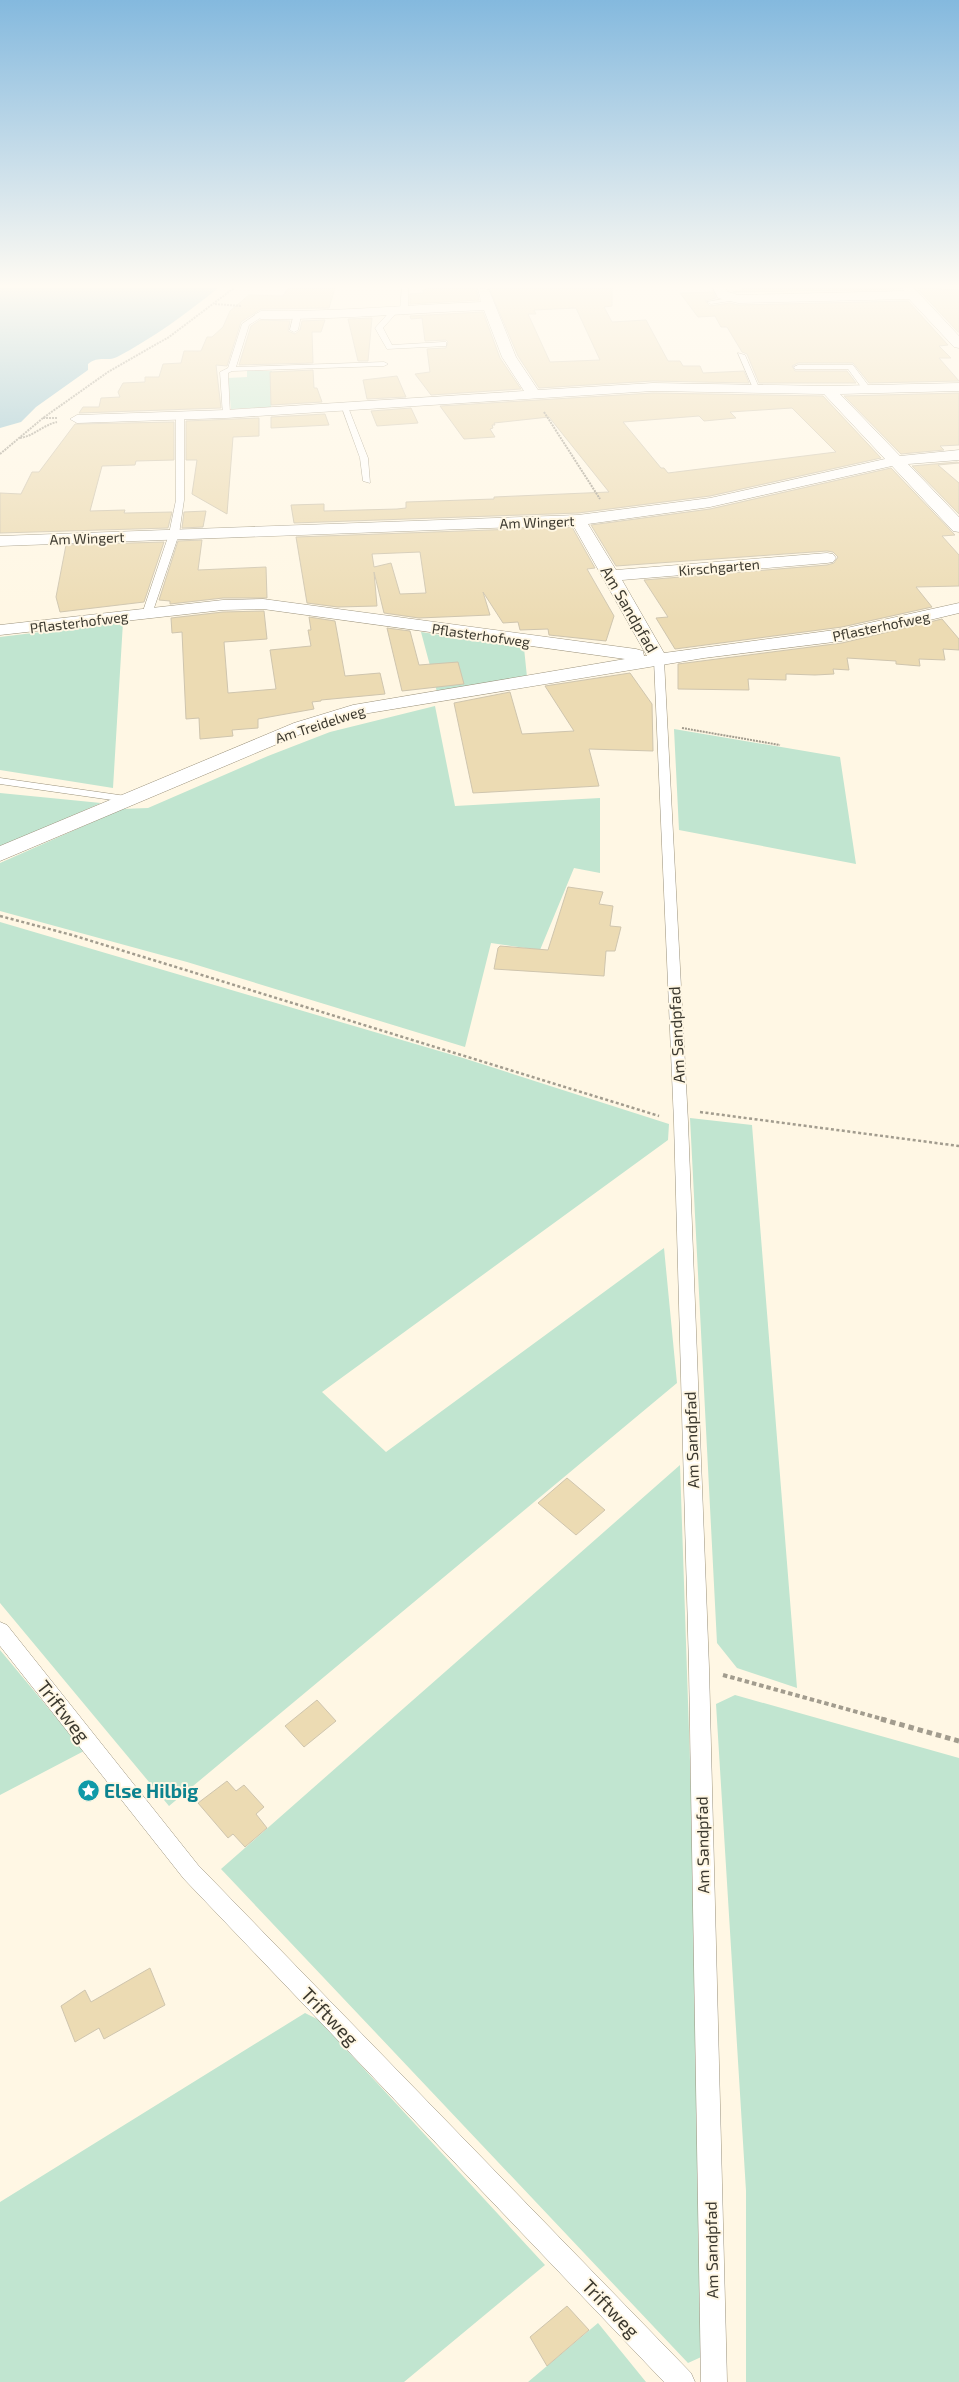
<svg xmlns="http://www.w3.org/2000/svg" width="959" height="2382" viewBox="0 0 959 2382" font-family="'Exo 2',sans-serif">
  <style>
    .green { fill: #c1e5d0 }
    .water { fill: #8ec0ce }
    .building { fill: #ecdbb3; stroke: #cfc5ae; fill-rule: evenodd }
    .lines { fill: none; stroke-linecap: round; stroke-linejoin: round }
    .lane-casing { stroke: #9b927c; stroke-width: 1 }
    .street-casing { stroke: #9b927c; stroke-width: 1 }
    .path-far3 { stroke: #a29c8e; stroke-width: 2; stroke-dasharray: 2 1; stroke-linecap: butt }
    .path-far2 { stroke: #a29c8e; stroke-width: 2.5; stroke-dasharray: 3 2.5; stroke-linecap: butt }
    .path-far1 { stroke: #a29c8e; stroke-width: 4; stroke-dasharray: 4.5 3; stroke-linecap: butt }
    .path { stroke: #a29c8e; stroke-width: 5; stroke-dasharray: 5.5 4; stroke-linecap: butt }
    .lane { fill: #fff; fill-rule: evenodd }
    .street { fill: #fff; fill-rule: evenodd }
    .labels { text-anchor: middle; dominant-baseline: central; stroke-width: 4; stroke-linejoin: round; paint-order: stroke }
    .far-street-label { font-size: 14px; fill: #3c392f; stroke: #fff7e4 }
    .street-label { font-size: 16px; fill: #3c392f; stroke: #fff7e4 }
    .near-street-label { font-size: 19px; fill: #3c392f; stroke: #fff7e4 }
    .near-culture-label { font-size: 19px; font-weight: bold; fill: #0d838f; stroke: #fff7e4; text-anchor: start }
  </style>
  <rect width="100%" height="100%" fill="#fff7e4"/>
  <path class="green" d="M 247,371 L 272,371 L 271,407 L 231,409 L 228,378 L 247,377 Z
    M 123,622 L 113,788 L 0,770 L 0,637 Z
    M 421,632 L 524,648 L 527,677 L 437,692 Z
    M 435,706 L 455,806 L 600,798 L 600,873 L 574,868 L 540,950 L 491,943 L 465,1047 L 187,962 L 0,911 L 0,863 L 122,809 L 148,808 L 268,756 L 330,732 Z
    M 674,729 L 840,757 L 856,864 L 679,830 Z
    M 0,793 L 101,803 L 0,848 Z
    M 0,922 L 463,1058 L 669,1124 L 668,1140 L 322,1392 L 386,1452 L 664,1248 L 677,1383 L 169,1806 L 0,1603 Z
    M 690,1118 L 752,1125 L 797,1688 L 737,1668 L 717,1643 Z
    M 680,1465 L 710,2353 L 688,2363 L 221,1869 Z
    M 0,1650 L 84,1751 L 0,1795 Z
    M 735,1695 L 959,1758 L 959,2382 L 746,2382 L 746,2191 L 716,1704 Z
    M 305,2013 L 319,2020 L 545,2265 L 404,2382 L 0,2382 L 0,2202 Z
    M 598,2323 L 646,2382 L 528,2382 Z"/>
  <path class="water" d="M 0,288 L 218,288 C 186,314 153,338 117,357 C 107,362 99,355 88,364 L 88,370 L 36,407 L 21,422 L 0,428 Z"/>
  <path class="building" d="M 288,288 L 335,288 L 329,308 L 261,309 L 241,322 L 227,366 L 216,365 L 221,408 L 79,413 L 83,407 L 99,407 L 101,398 L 120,397 L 118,392 L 123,383 L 145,382 L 145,377 L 159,377 L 163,364 L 181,363 L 184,351 L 201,351 L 207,337 L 212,337 L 223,327 L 230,311 L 249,295 L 283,296 Z
    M 430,288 L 476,288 L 479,300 L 410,304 L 410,294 L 424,293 L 423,290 Z
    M 489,288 L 612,288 L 612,306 L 604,307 L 612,322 L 646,320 L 668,361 L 680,361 L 683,366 L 700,366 L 703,373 L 744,371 L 749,383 L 653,381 L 539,388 L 518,356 ZM 576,308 L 600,360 L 550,362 L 528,314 L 536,314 L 534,310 Z
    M 741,288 L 900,288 L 901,289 L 733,292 L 743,291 Z
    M 917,288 L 959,290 L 959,332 L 958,332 Z
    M 713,292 L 716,298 L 705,301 L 710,306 L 730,303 L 738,305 L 908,301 L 948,345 L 939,346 L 951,358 L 939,358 L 959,381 L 869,383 L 853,363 L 798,363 L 792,366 L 795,371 L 847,371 L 856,383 L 759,383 L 747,354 L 742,352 L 727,327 L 721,327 L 715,316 L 698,317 L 680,293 Z
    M 483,312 L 500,358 L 521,389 L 431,395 L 415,374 L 430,372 L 427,349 L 446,348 L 448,342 L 446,340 L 425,341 L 422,318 L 411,319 L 410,316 Z
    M 372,318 L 368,361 L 358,361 L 348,319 Z
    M 260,320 L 290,321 L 288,331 L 295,334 L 300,330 L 302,321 L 325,320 L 321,332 L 312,332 L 313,363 L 239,365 L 251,326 Z
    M 313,370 L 314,388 L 317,388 L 322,402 L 271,405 L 270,372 Z
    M 397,376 L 406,397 L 367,399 L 363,380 Z
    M 653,393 L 823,396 L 881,458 L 710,496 L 578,513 L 294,523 L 291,505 L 324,504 L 324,511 L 397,509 L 406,508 L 406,502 L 494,499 L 494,497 L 609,492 L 549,417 L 494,423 L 495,425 L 492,425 L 493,428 L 490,429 L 495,437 L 464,439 L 440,406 ZM 792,408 L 836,452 L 668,473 L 664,468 L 661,468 L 623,422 L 699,416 L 704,421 L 736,418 L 730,412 Z
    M 959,393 L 959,445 L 940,446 L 944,450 L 901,454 L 844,396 Z
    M 411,408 L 418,423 L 377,426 L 371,411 Z
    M 325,414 L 329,425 L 271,428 L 271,417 Z
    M 259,418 L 259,436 L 233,437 L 227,514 L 192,494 L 197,460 L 186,460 L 186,421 Z
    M 174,422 L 174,460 L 136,461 L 135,465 L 102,466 L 90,511 L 125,510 L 124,513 L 127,513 L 172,512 L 168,528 L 0,533 L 0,493 L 21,494 L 32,472 L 39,472 L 75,424 Z
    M 957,462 L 959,463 L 938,465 L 959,483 L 959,514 L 912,466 Z
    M 891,468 L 955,535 L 942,536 L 959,555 L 959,586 L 916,587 L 932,607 L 842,627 L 675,649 L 656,618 L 668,617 L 644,580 L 827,565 L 834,563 L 838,557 L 833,552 L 827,551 L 616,566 L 591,525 L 710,509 Z
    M 206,511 L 203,527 L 182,528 L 184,512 Z
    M 572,527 L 595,568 L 587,569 L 614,616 L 606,641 L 549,635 L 548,629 L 520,630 L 518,622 L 503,623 L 483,592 L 490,615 L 419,618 L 384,613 L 374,572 L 377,606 L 338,607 L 307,603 L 296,537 ZM 420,552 L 426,593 L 400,594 L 391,563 L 374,567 L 372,554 Z
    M 202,540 L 198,570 L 266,567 L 267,598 L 223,598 L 170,604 L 170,601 L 159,600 L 178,541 Z
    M 164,542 L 144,602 L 60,612 L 56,597 L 66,545 Z
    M 264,611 L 267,639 L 224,642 L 228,693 L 276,689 L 270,650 L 311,646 L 308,630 L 311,630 L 309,617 L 335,621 L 345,676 L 380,673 L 385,694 L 321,700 L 321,701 L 312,702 L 314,709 L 258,719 L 258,728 L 232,730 L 233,736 L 200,739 L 199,718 L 186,719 L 182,632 L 172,633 L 171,618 L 223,612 Z
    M 942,619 L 959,639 L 959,650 L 943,649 L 945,660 L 919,659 L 920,666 L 896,664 L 896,661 L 847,658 L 849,670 L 833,669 L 834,674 L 815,675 L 786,674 L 786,680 L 748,679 L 749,690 L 678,689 L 678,664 L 842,643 Z
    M 387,628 L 410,631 L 419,665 L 458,662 L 464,684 L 402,691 Z
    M 630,673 L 652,704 L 653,751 L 589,749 L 599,786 L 473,793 L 454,703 L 510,692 L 522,734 L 574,731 L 545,686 Z
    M 568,887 L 603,892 L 599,904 L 613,906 L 610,926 L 621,927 L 615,951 L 606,951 L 604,976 L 494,969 L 498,948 L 500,946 L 548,950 Z
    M 567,1478 L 605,1510 L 576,1535 L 538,1503 Z
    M 317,1700 L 336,1721 L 304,1747 L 285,1726 Z
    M 227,1781 L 236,1791 L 244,1785 L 264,1807 L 256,1814 L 267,1828 L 245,1847 L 233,1834 L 228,1838 L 198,1803 Z
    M 150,1968 L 165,2005 L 104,2039 L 99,2028 L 75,2042 L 61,2006 L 85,1990 L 91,2002 Z
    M 567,2306 L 589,2330 L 547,2366 L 530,2337 Z"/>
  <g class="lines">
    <defs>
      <path id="lane" d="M 402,288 L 408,288 L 408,309 L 404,311 L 400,309 L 383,328 L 392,345 L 443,342 L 446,342 L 446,346 L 387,349 L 375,328 L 394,307 L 400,309 Z
        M 734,297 L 736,300 L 711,304 L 707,302 Z
        M 258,313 L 265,315 L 249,325 L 236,367 L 384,362 L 388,364 L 384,366 L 232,371 L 228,373 L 230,414 L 223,416 L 220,372 L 228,368 L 242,324 Z
        M 294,314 L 301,316 L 298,330 L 294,332 L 290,330 Z
        M 738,353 L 745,355 L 760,390 L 753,388 Z
        M 798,365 L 853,365 L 871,389 L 864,391 L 848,369 L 795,369 L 794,367 Z
        M 341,405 L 348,407 L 368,458 L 370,483 L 363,481 L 360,458 Z
        M 180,415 L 184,417 L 184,500 L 179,534 L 152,614 L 147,617 L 142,614 L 169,534 L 176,500 L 176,417 Z
        M 659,657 L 664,660 L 688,1122 L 709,1668 L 727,2382 L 701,2382 L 689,1668 L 674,1122 L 654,660 Z
        M 0,778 L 126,796 L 132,799 L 126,802 L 0,784 Z
        M 0,1622 L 7,1625 L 198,1865 L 691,2373 L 695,2382 L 664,2382 L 184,1879 L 0,1646 Z"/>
      <path id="street" d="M 478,288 L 489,290 L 516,357 L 538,390 L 653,383 L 828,386 L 959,383 L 959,391 L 840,394 L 900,456 L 959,450 L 959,460 L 908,464 L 959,517 L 959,532 L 953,531 L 892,466 L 710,507 L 588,524 L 616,570 L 827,553 L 833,554 L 836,558 L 833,562 L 827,563 L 622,580 L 664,653 L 842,629 L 959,603 L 959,613 L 842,641 L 704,658 L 363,714 L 308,731 L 0,861 L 0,846 L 294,723 L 353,705 L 625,659 L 263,609 L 223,610 L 0,635 L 0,625 L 223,600 L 263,599 L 636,649 L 643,651 L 644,656 L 647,656 L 573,525 L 0,546 L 0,536 L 578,515 L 710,498 L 885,459 L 824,394 L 653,391 L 226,418 L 77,423 L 70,419 L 77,415 L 226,410 L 524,391 L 502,357 L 484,310 C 410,313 336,320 261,319 L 254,315 L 261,311 C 335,312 408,305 481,302 Z
        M 713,288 L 725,288 L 728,292 L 738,295 L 904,291 L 902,288 L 914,288 L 959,336 L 959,348 L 954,347 L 909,299 L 738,303 L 718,298 Z"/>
    </defs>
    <use href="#lane" class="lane-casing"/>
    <use href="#street" class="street-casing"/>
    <path class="path-far3" d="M 215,304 L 241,306
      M 544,412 L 600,499
      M 43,418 L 57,418
      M 20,438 C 34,436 43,425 57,422
      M 0,454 L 43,418 L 108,372 L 169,337 L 234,288
      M 682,728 L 780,745"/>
    <path class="path-far2" d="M 0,916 L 72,935 L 659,1116
      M 700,1112 L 959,1146"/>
    <path class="path-far1" d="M 723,1675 L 886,1720"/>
    <path class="path" d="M 881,1719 L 959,1741"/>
    <use href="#lane" class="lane"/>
    <use href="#street" class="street"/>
  </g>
  <linearGradient id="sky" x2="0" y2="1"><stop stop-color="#84b9de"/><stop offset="0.46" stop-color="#fffbf3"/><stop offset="1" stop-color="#fffbf3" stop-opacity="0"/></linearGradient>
  <rect width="959" height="622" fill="url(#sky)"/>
  <defs>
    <symbol id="sight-disc" viewBox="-11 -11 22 22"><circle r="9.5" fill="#0f9aa8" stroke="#fff7e4"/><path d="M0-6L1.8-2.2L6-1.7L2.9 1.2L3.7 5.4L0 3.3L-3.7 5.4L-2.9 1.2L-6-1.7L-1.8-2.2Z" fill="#fff"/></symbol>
  </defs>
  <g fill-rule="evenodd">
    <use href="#sight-disc" x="76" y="1778" width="25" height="25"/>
  </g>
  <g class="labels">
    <g class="far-street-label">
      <text transform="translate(537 522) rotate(-2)">Am Wingert</text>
      <text transform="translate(87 538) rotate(-2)">Am Wingert</text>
      <text transform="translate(719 567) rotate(-5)">Kirschgarten</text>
      <text transform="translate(79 622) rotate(-7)">Pflasterhofweg</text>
      <text transform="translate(881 626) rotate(-12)">Pflasterhofweg</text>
      <text transform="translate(481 635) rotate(8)">Pflasterhofweg</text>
      <text transform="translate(320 724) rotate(-18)">Am Treidelweg</text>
    </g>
    <g class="street-label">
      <text transform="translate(630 609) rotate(60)">Am Sandpfad</text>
      <text transform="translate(676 1035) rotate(-93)">Am Sandpfad</text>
      <text transform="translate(691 1440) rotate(-92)">Am Sandpfad</text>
      <text transform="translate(702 1845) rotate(-91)">Am Sandpfad</text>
      <text transform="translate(711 2250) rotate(-91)">Am Sandpfad</text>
    </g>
    <g class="near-street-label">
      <text transform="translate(64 1711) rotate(52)">Triftweg</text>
      <text transform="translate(330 2016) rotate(46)">Triftweg</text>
      <text transform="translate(611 2308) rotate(46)">Triftweg</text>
    </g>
    <g class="near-culture-label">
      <text x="104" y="1790">Else Hilbig</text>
    </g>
  </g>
</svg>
